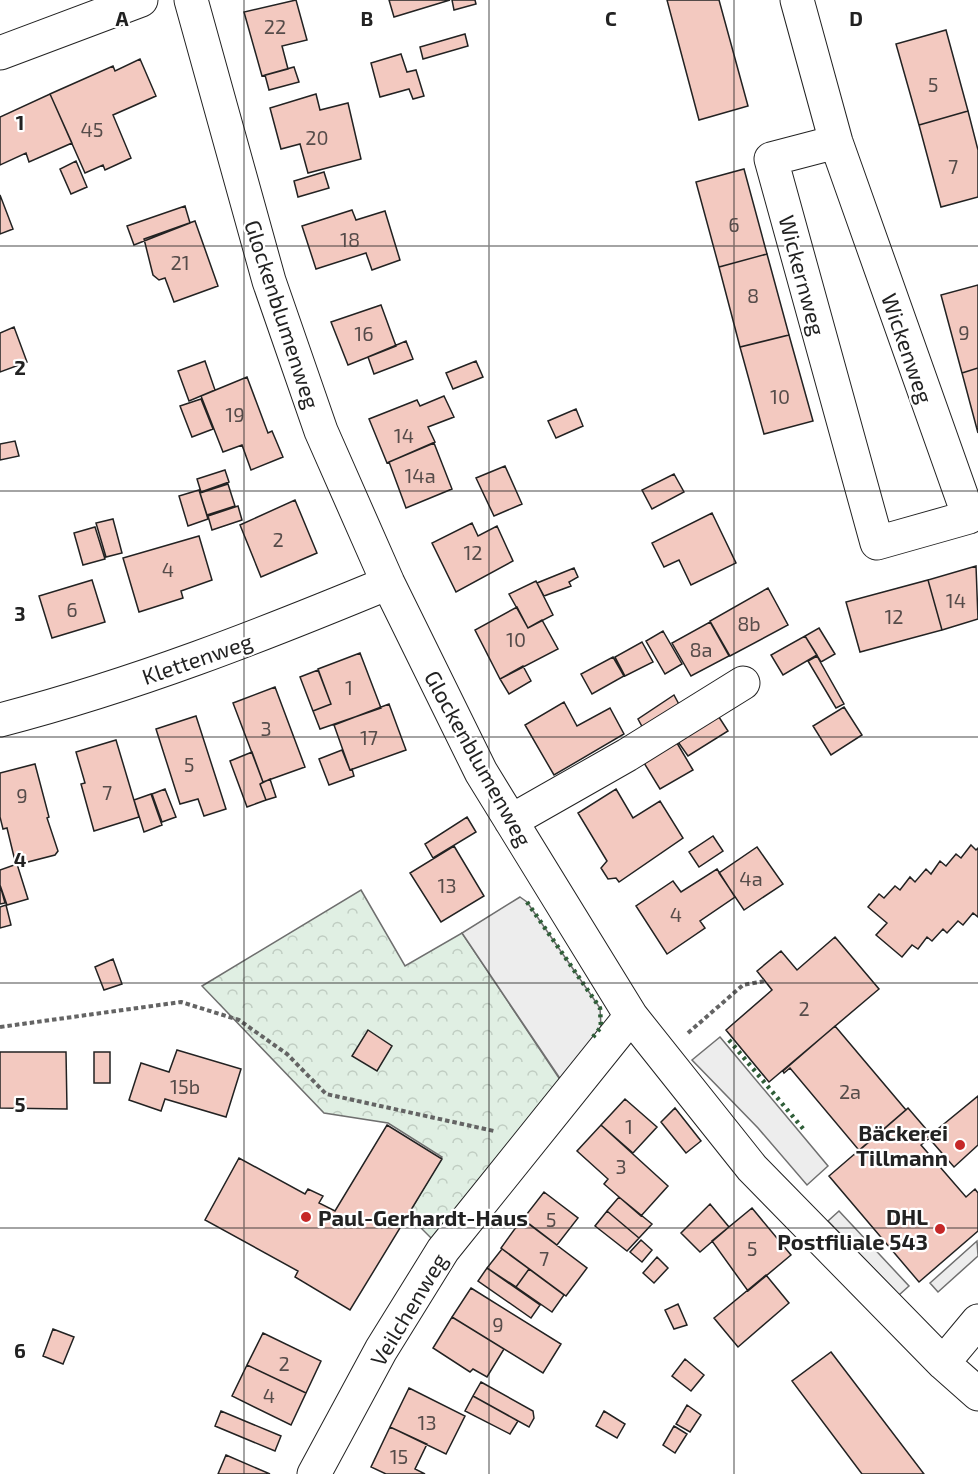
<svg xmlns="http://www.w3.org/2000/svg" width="978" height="1474" viewBox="0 0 978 1474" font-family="'Exo 2',sans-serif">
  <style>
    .park { fill: url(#park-crowns); stroke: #6f6f6f; stroke-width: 1.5 }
    .parking { fill: #ededed; stroke: #6f6f6f; stroke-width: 1.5 }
    .building { fill: #f3c9c0; stroke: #222; stroke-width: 1.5 }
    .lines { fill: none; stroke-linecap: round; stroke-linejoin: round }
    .minor-casing { stroke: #222; stroke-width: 35 }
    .path { stroke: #646464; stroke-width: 4; stroke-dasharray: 4.5 3; stroke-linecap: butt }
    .minor { stroke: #fff; stroke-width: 33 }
    .hedge { stroke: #2f5e38; stroke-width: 4.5; stroke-dasharray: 3 4.5; stroke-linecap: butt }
    .grid { fill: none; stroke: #222; stroke-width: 1.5; stroke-opacity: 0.55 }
    .poi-dot { fill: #c62828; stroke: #fff; stroke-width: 2 }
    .labels { text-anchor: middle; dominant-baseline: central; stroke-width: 4.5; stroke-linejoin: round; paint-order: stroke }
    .number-label { font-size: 20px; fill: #564c4a }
    .street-label { font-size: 22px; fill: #222; stroke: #fff }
    .poi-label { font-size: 22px; font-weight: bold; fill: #222; stroke: #fff; text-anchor: end }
    .grid-label { font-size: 20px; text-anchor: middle; font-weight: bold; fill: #222; stroke: #fff; stroke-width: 4.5; stroke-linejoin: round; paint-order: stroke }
  </style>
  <defs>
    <pattern id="park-crowns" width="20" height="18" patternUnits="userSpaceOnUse" patternTransform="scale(1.5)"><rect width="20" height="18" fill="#e0efe3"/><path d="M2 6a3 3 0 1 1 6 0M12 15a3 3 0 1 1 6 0" fill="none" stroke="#c0cdc2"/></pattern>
  </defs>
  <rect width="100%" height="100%" fill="#fff"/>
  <path class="park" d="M 361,890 L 405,966 L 462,933 L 569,1093 L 443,1250 L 408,1215 L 442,1157 L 388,1123 L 324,1113 L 202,986 Z"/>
  <path class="parking" d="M 520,897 L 527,902 L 600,1008 L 601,1027 L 561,1080 L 462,933 Z
    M 720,1037 L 828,1166 L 807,1185 L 758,1128 L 692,1060 Z
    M 839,1211 L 909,1286 L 899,1295 L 828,1221 Z
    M 977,1241 L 978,1256 L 938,1292 L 930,1283 Z"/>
  <path class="building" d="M 296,0 L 307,40 L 282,46 L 288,69 L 262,76 L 244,12 Z
    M 389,0 L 450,0 L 394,17 Z
    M 452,0 L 475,0 L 476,4 L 454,10 Z
    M 667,0 L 719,0 L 748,106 L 699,120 Z
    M 946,30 L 968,111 L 919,125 L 896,44 Z
    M 465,34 L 468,46 L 423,59 L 420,47 Z
    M 401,54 L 407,72 L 416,70 L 424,96 L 413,99 L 409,89 L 380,97 L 371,63 Z
    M 140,59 L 156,96 L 113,115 L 131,158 L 105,170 L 103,165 L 85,173 L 50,94 L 113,66 L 115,71 Z
    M 294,67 L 299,82 L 269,90 L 265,75 Z
    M 50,94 L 72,143 L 29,162 L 26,153 L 0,165 L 0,117 Z
    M 316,94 L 320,110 L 348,103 L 361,159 L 308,173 L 300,144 L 281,149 L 270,108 Z
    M 968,111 L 978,150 L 978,197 L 941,207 L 919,125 Z
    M 76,161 L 87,187 L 71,194 L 60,169 Z
    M 744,169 L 767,254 L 719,267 L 696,182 Z
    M 324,172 L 329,188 L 298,197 L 294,181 Z
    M 0,195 L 13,229 L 0,234 Z
    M 185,206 L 190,223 L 134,245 L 127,226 Z
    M 352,210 L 356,220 L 385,211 L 400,260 L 372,270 L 366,253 L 316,269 L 302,226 Z
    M 195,221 L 218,286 L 174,302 L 165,278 L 159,280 L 153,275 L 144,239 Z
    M 767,254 L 789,335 L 740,347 L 719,267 Z
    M 978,285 L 978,368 L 962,373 L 941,295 Z
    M 381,305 L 396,346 L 348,365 L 331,322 Z
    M 14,327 L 27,362 L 0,372 L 0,333 Z
    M 789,335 L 813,421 L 764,434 L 740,347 Z
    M 406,341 L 413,359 L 374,374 L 368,357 Z
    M 205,361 L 215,390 L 189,401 L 178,371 Z
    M 476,361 L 483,377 L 453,389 L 446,373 Z
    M 978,368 L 978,433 L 962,373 Z
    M 247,377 L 268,433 L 272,431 L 283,457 L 251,470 L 242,445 L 223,452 L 201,396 Z
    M 444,396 L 454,417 L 428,427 L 435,442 L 387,463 L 369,419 L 417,400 L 420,406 Z
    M 201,399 L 213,429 L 192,437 L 180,406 Z
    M 576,409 L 583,426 L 556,438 L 548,421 Z
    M 15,441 L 19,456 L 0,460 L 0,444 Z
    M 434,443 L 452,489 L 406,508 L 389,462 Z
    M 505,466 L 522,504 L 494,516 L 476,478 Z
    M 225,470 L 229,482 L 201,492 L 197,479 Z
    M 674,474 L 684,492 L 652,509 L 642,490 Z
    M 228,484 L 235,506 L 207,515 L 200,493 Z
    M 199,490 L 208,519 L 188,526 L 179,496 Z
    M 295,500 L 317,553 L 261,577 L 240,525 Z
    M 238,506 L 242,520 L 212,530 L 208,516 Z
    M 712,513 L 736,563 L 691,585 L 679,560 L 664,567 L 652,543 Z
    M 113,519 L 122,553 L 106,557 L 96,523 Z
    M 472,523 L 478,536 L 497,526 L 513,561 L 456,592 L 432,543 Z
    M 95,527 L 105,559 L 83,565 L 74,533 Z
    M 199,536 L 212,580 L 181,591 L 183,598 L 139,612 L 123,558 Z
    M 976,566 L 978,619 L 942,630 L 928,580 Z
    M 574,568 L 578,577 L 569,582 L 571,586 L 544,596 L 537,583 Z
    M 92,580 L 105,622 L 52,638 L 39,596 Z
    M 928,580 L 942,630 L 860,652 L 846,602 Z
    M 536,581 L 553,615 L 528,628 L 509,594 Z
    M 768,588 L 788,625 L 730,656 L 710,621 Z
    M 517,607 L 528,628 L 542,620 L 558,649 L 500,679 L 475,630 Z
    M 710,622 L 729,656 L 691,676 L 672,643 Z
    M 819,628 L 835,654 L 821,662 L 805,636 Z
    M 663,631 L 682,664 L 665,674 L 646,641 Z
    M 805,636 L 817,655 L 783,675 L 771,655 Z
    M 642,642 L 653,662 L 625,676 L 615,657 Z
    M 360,653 L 381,708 L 320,729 L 313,711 L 331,704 L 318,669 Z
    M 817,656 L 844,704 L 836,708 L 808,661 Z
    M 613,657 L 624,676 L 592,694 L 581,674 Z
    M 523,666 L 531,681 L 509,694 L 500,679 Z
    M 318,670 L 331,704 L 313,711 L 300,677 Z
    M 275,687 L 305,767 L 263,782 L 233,703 Z
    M 674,695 L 682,710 L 645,732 L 638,719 Z
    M 564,702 L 577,726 L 610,708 L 624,734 L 554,775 L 525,725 Z
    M 389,704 L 406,750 L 350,770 L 334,725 Z
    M 844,707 L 862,735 L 831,755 L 813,726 Z
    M 717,714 L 728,731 L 688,756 L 676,739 Z
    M 196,716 L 226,809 L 204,816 L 198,799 L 180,804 L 156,729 Z
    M 674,738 L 693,770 L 660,789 L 641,758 Z
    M 116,740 L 139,817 L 94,831 L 81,784 L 85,783 L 76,752 Z
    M 342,750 L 350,770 L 352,769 L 354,776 L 329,785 L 319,759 Z
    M 252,752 L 263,782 L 260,784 L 266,800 L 247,807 L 230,761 Z
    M 35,764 L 49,817 L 47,818 L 58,851 L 55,855 L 16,865 L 7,828 L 3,829 L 0,817 L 0,773 Z
    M 270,779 L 276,797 L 266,800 L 260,784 Z
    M 165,789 L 176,817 L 162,822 L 152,794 Z
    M 616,789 L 633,818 L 660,801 L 683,838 L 619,882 L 616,878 L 608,879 L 601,868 L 607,861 L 578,813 Z
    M 151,794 L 162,825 L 144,832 L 134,800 Z
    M 467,817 L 476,832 L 433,858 L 425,844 Z
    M 713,836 L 723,851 L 699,867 L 689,852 Z
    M 971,845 L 976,850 L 978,848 L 978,917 L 973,913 L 963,925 L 958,921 L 947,933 L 943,929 L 932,941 L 927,937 L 918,949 L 912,945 L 902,957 L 876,935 L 887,923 L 868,907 L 879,894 L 884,898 L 895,886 L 900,890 L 910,877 L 915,882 L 926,869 L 931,874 L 940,861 L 946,866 L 956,854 L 961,858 Z
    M 454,846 L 484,896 L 441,922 L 410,873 Z
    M 757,847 L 783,884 L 744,910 L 719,873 Z
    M 17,864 L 28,899 L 7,905 L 0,885 L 0,870 Z
    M 717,869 L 735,897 L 700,921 L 705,928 L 667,954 L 636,906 L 673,881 L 681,892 Z
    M 0,885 L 5,903 L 0,904 Z
    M 6,905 L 11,925 L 0,928 L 0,907 Z
    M 835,937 L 879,989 L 769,1082 L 726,1030 L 772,990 L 757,971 L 781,951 L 797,970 Z
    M 113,959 L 122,984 L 104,990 L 95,967 Z
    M 835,1026 L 906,1110 L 854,1155 L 858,1149 L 790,1068 L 784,1073 L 783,1071 Z
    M 368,1030 L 392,1046 L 377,1071 L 352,1056 Z
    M 177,1050 L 241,1069 L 226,1117 L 165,1099 L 161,1111 L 129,1100 L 141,1063 L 169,1072 Z
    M 0,1052 L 66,1052 L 67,1109 L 0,1108 Z
    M 94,1052 L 110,1052 L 110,1083 L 94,1083 Z
    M 978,1096 L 978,1145 L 954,1167 L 928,1137 Z
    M 625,1099 L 657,1127 L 633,1153 L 601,1125 Z
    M 675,1108 L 701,1141 L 686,1153 L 661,1122 Z
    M 908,1108 L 932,1136 L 921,1145 L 966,1197 L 975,1189 L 978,1193 L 978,1231 L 919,1282 L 829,1176 Z
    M 387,1125 L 442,1159 L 350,1310 L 295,1277 L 298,1271 L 205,1220 L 239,1158 L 305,1194 L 308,1189 L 323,1196 L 319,1203 L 335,1211 Z
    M 601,1125 L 668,1186 L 641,1216 L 604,1184 L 608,1179 L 577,1151 Z
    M 544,1192 L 578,1218 L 557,1245 L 523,1219 Z
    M 619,1197 L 652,1224 L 639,1238 L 607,1211 Z
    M 710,1204 L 729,1227 L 700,1252 L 681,1233 Z
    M 752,1208 L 791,1255 L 748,1291 L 712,1241 Z
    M 607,1211 L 639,1238 L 627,1251 L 595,1226 Z
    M 522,1219 L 587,1268 L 566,1296 L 501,1248 Z
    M 641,1240 L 652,1250 L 642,1262 L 630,1252 Z
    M 502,1249 L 529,1269 L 516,1287 L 487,1268 Z
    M 657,1257 L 668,1268 L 654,1283 L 643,1273 Z
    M 487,1268 L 540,1305 L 531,1318 L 478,1281 Z
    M 529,1269 L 564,1295 L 552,1312 L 516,1287 Z
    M 766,1275 L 789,1303 L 738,1347 L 714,1318 Z
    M 471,1288 L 561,1344 L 543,1373 L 452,1317 Z
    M 678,1304 L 687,1325 L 674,1329 L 665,1310 Z
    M 452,1317 L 504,1349 L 487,1377 L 473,1369 L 470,1372 L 433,1348 Z
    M 53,1329 L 74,1337 L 63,1364 L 43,1356 Z
    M 263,1333 L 321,1361 L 306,1393 L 247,1365 Z
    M 831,1352 L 924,1474 L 862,1474 L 792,1381 Z
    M 685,1359 L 704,1375 L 691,1391 L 672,1376 Z
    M 247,1365 L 306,1393 L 291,1425 L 232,1396 Z
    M 481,1382 L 533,1411 L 534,1418 L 529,1427 L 473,1396 Z
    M 409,1388 L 465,1416 L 446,1454 L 390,1427 Z
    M 473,1396 L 518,1421 L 510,1434 L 465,1411 Z
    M 687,1405 L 701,1415 L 690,1432 L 676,1424 Z
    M 221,1411 L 281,1436 L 275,1451 L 215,1426 Z
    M 604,1411 L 625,1424 L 617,1438 L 596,1426 Z
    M 674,1426 L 687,1434 L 675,1453 L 663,1445 Z
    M 390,1427 L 427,1444 L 415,1469 L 425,1474 L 386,1474 L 371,1467 Z
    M 226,1455 L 270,1474 L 218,1474 Z"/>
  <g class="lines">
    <defs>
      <path id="minor" d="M 191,0 L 269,281 L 321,431 L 388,583 L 481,772 L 631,1016 L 752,1168 L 943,1363 L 978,1394
        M 797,0 L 836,142 L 969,517 L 877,543 L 771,159 L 836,142
        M 0,53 L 141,0
        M 0,720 C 135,685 260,636 388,583
        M 511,821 L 627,755 L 743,683
        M 943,1363 L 978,1321
        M 314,1474 L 381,1350 L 443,1250 L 631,1016"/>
    </defs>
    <use href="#minor" class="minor-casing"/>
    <path class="path" d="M 0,1027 L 181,1002 L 239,1020 L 287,1054 L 326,1094 L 494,1131
      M 688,1033 L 743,985 L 765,981"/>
    <use href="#minor" class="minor"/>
    <path class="hedge" d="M 527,902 L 600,1008 L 601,1027 L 593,1037
      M 729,1040 L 805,1131"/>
  </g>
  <path class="grid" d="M 244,0 L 244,1474M 489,0 L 489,1474M 734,0 L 734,1474M 0,246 L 978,246M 0,491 L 978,491M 0,737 L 978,737M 0,983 L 978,983M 0,1228 L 978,1228"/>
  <g class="poi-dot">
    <circle cx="960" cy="1145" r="6"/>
    <circle cx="306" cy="1217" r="6"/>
    <circle cx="940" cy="1229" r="6"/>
  </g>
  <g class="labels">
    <g class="number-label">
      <text x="275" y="26">22</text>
      <text x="933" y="84">5</text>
      <text x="92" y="129">45</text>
      <text x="317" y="137">20</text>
      <text x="953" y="166">7</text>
      <text x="734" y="224">6</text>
      <text x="350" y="239">18</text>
      <text x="180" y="262">21</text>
      <text x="753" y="295">8</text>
      <text x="964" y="332">9</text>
      <text x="364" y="333">16</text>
      <text x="780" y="396">10</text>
      <text x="235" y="414">19</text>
      <text x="404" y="435">14</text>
      <text x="420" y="475">14a</text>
      <text x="278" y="539">2</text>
      <text x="473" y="552">12</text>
      <text x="168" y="569">4</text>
      <text x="956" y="600">14</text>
      <text x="72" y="609">6</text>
      <text x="894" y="616">12</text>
      <text x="749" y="623">8b</text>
      <text x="516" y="639">10</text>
      <text x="701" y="649">8a</text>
      <text x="349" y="687">1</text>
      <text x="266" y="728">3</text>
      <text x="369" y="737">17</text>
      <text x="189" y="764">5</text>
      <text x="107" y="792">7</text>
      <text x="22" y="795">9</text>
      <text x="751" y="878">4a</text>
      <text x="447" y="885">13</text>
      <text x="676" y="914">4</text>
      <text x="804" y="1008">2</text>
      <text x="185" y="1086">15b</text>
      <text x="850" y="1091">2a</text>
      <text x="629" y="1126">1</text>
      <text x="621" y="1166">3</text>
      <text x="551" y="1219">5</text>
      <text x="752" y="1248">5</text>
      <text x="544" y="1258">7</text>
      <text x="498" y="1324">9</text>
      <text x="284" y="1363">2</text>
      <text x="269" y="1395">4</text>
      <text x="427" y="1422">13</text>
      <text x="399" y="1456">15</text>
    </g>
    <g class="street-label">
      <text transform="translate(803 275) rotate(75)">Wickernweg</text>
      <text transform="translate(283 314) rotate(72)">Glockenblumenweg</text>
      <text transform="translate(908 348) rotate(71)">Wickenweg</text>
      <text transform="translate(197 658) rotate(-19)">Klettenweg</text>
      <text transform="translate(479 758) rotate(61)">Glockenblumenweg</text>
      <text transform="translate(408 1309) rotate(-59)">Veilchenweg</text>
    </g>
    <g class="poi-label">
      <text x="948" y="1132">Bäckerei<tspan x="948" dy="25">Tillmann</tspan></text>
      <text x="928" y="1216">DHL<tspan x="928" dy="25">Postfiliale 543</tspan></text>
      <text x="318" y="1217" text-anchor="start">Paul-Gerhardt-Haus</text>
    </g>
  </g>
  <g class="grid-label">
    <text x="122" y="26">A</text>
    <text x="367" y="26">B</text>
    <text x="611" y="26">C</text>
    <text x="856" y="26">D</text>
    <text x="20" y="130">1</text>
    <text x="20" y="375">2</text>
    <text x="20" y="621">3</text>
    <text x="20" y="867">4</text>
    <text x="20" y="1112">5</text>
    <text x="20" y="1358">6</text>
  </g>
</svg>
